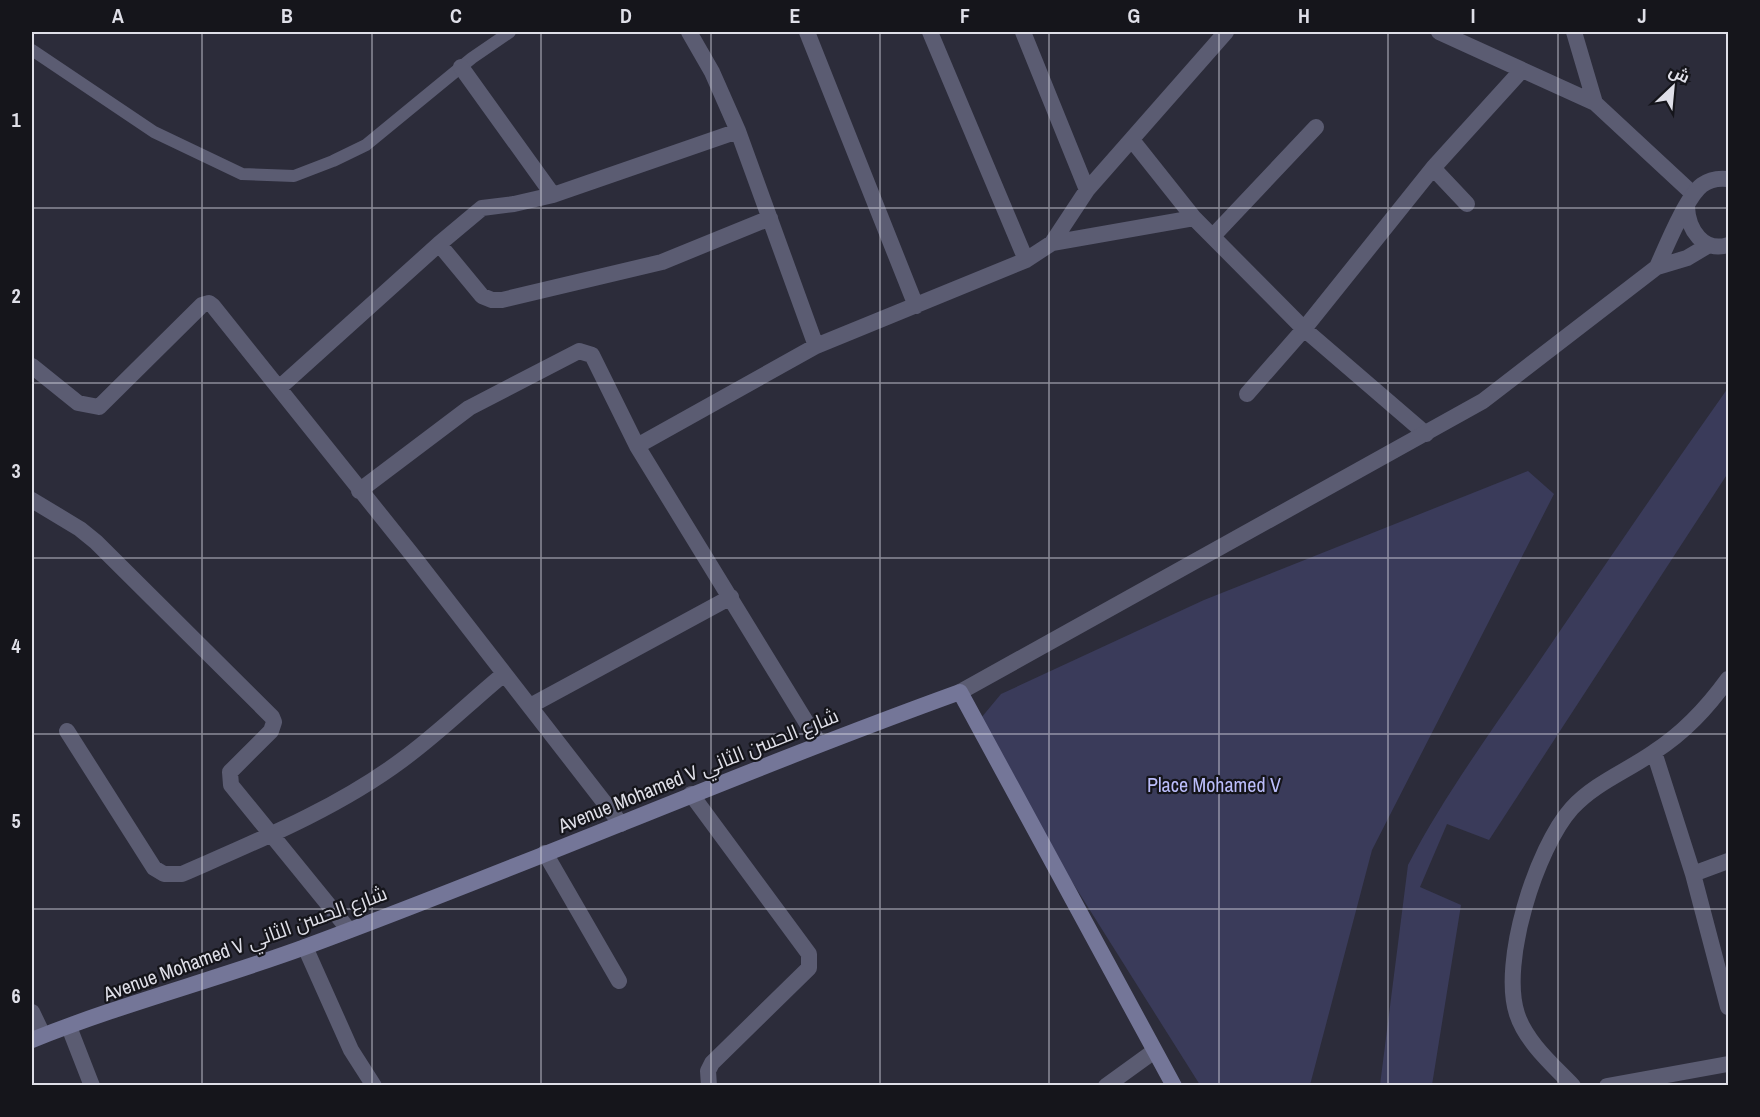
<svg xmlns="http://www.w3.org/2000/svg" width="1760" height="1117" viewBox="0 0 1760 1117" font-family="'Archivo Narrow',Cairo,sans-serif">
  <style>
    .green { fill: #3a3b5a }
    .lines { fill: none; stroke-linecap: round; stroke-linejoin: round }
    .service { stroke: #5b5c72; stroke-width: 12 }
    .minor { stroke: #5b5c72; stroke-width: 16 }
    .tertiary { stroke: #5b5c72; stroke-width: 16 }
    .secondary { stroke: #747698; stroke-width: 16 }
    .grid { fill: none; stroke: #dfdfe8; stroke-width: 1.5; stroke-opacity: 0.55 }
    .labels { text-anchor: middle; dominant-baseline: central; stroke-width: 4.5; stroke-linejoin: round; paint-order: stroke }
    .street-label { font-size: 20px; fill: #dfdfe8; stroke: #15151b }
    .park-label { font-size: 20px; fill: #bbbdfa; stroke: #15151b }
    .neatline { fill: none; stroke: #dfdfe8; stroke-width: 2 }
    .grid-label { font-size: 20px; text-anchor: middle; font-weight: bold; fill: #dfdfe8 }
  </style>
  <rect width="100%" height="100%" fill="#2c2c3a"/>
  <path class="green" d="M 1728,388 L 1728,473 L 1489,840 L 1447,824 L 1420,887 L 1461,905 L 1432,1085 L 1380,1085 L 1408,865 C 1444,796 1490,733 1534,669 C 1598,575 1662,481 1728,388 Z
    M 1528,471 L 1554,494 L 1372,850 L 1310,1085 L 1200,1085 L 989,750 L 981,718 L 1001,694 L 1204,600 Z"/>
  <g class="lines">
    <path class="service" d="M 32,50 L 154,132 L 242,174 L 294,176 L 333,161 L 366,145 L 472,58 L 510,32"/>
    <path class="minor" d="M 689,32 L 712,72 L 738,131 L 816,346 L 1026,260 L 1052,243 L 1194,218 L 1304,329 L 1426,434
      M 807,32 L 916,306
      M 930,32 L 1026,260
      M 1023,32 L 1087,190 L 1052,243
      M 1439,32 L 1595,103
      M 1574,32 L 1595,103 L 1692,193
      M 461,67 L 553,195 L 738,131
      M 1132,140 L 1194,218
      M 1433,168 L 1467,204
      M 1087,190 L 1226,32
      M 1214,235 L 1316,127
      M 439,244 L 482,208 L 514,204 L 553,195
      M 32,366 L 78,403 L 99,407 L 202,305 L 209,303 L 213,306 L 410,552 L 621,824
      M 279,388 L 439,244 L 482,296 L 492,300 L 502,300 L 662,262 L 770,218
      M 1247,394 L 1304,329 L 1433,168 L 1521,71
      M 637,446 L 816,346
      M 359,491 L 469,408 L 579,351 L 592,355 L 637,446 L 819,743
      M 32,500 L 80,529 L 96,542 L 272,717 L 274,722 L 271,731 L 230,772 L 231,785 L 349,930
      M 530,706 L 731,597
      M 67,731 L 154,868 L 164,874 L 182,874 C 257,841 336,809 402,760 C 438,734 470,702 504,674
      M 1654,752 L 1693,874 L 1728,1007
      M 691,794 L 809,954 L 809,968 L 712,1063 L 708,1071 L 709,1086
      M 545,853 L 619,981
      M 1693,874 L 1728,861
      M 305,947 L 351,1050 L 374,1086
      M 32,1012 L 43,1035
      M 69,1027 L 92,1086
      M 1106,1086 L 1153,1052
      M 1573,1086 C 1553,1065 1526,1042 1517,1014 C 1500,963 1536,848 1572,808 C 1595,783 1627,771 1654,752 C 1685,732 1707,708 1728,679
      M 1607,1086 L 1728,1064"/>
    <path class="tertiary" d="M 1687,207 C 1688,229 1703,253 1728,245
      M 1657,267 C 1666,247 1686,197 1702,185 C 1710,179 1719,178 1728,179
      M 960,692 L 1483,401 L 1657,267 L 1687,258 L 1709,245"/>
    <path class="secondary" d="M 32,1040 C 121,1004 215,980 305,947 C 525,866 739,772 960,692 L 1174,1086"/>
  </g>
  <path class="grid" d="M 202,32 L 202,1086M 372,32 L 372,1086M 541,32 L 541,1086M 711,32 L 711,1086M 880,32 L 880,1086M 1049,32 L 1049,1086M 1219,32 L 1219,1086M 1388,32 L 1388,1086M 1558,32 L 1558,1086M 32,208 L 1728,208M 32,383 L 1728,383M 32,558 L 1728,558M 32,734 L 1728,734M 32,909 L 1728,909"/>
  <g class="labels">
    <g class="street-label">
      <text transform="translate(698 770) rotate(-22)">Avenue Mohamed V شارع الحسن الثاني</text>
      <text transform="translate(245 943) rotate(-20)">Avenue Mohamed V شارع الحسن الثاني</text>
    </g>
    <g class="park-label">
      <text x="1214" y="784">Place Mohamed V</text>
    </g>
  </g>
  <rect width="1760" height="1117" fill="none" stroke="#15151b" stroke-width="66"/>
  <g transform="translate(1673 87) rotate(26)" stroke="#15151b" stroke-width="4.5" paint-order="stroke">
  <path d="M0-4.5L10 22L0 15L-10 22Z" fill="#dfdfe8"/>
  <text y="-9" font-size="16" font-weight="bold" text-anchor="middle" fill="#dfdfe8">ش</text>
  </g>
  <rect x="33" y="33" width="1694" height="1051" class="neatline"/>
  <g class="grid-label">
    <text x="118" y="23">A</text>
    <text x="287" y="23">B</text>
    <text x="456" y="23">C</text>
    <text x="626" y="23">D</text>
    <text x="795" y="23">E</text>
    <text x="965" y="23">F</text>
    <text x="1134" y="23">G</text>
    <text x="1304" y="23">H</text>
    <text x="1473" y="23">I</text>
    <text x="1642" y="23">J</text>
    <text x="16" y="127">1</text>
    <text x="16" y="303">2</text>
    <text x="16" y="478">3</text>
    <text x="16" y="653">4</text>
    <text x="16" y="828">5</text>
    <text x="16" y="1003">6</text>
  </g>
</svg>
